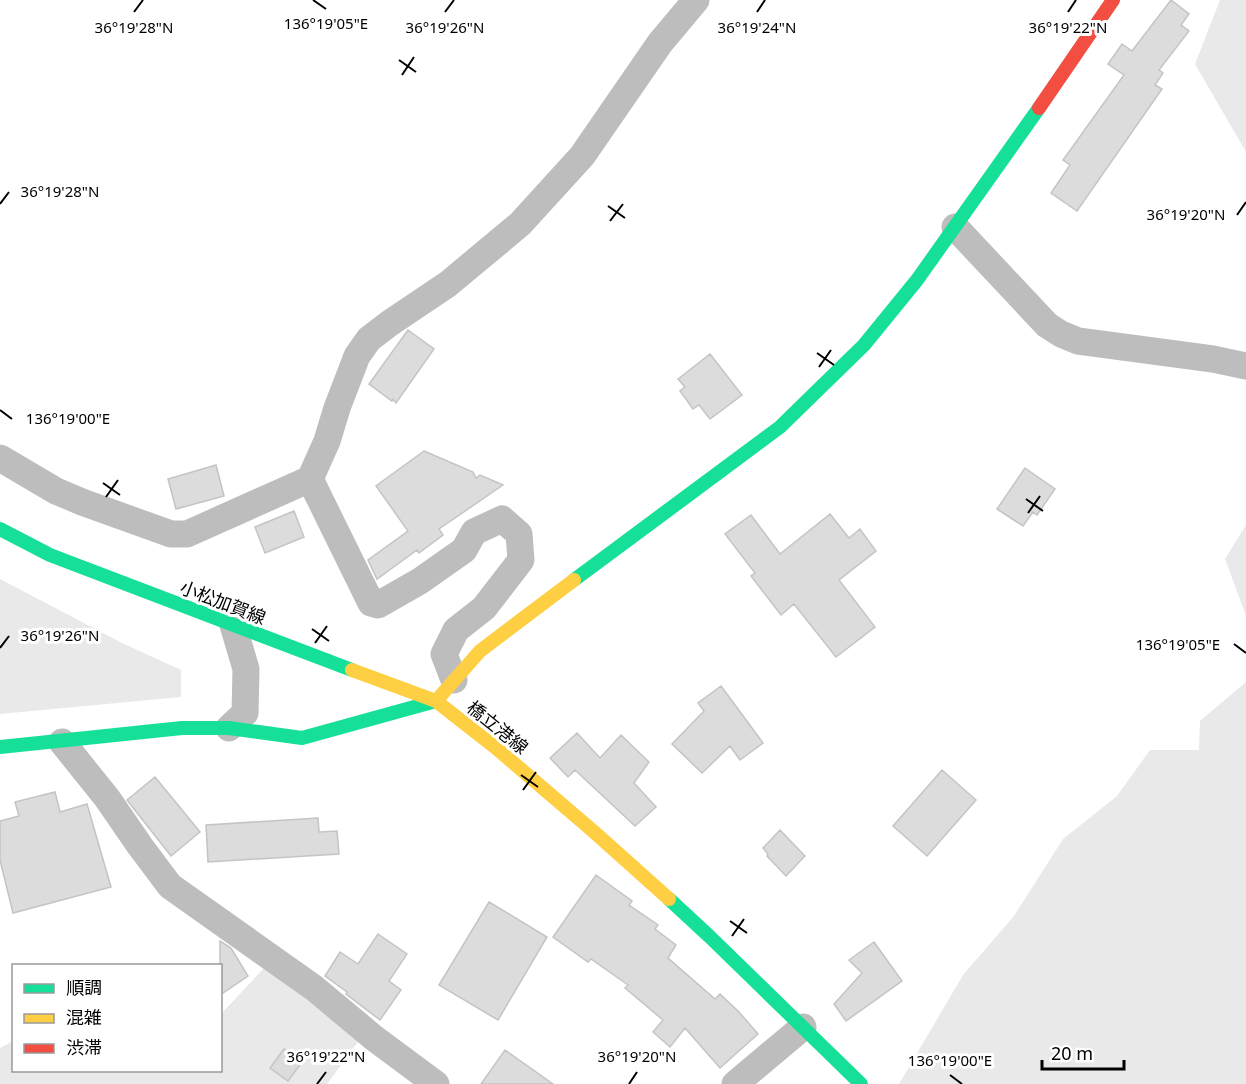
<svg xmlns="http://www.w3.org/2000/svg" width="1246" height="1084" viewBox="0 0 1246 1084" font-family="'Noto Sans','Noto Sans JP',sans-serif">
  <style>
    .green { fill: #e9e9e9 }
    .building { fill: #dcdcdc; stroke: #c4c4c4; stroke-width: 1.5 }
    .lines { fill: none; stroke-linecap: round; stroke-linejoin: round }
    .street { stroke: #bdbdbd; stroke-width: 27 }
    .fast { stroke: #16e098; stroke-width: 14 }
    .slow { stroke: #ffcf43; stroke-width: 14 }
    .jam { stroke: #f24e42; stroke-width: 14 }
    .ticks { fill: none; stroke: #000; stroke-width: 2 }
    .labels { text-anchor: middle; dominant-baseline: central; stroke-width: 6; stroke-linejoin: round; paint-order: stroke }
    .street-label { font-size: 18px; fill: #000; stroke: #fff }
    .ticks-label { font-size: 15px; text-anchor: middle; fill: #000; stroke: #fff; stroke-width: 6; stroke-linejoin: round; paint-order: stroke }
  </style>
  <rect width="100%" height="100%" fill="#fff"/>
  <path class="green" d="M 1220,0 L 1246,0 L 1246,152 L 1195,64 Z
    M 1246,525 L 1246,616 L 1225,559 Z
    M 0,579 L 122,643 L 181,670 L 181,697 L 0,714 Z
    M 1246,682 L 1246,1084 L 899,1084 L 963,975 L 1014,916 L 1063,839 L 1117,796 L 1150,750 L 1199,750 L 1200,721 Z
    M 266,966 L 358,1042 L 327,1084 L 0,1084 L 0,1048 L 13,1041 L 14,1070 L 220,1070 L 221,1014 Z"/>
  <path class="building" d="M 1171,0 L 1189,14 L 1181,25 L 1189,31 L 1159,70 L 1163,73 L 1155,85 L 1162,89 L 1077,211 L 1051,193 L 1070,165 L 1063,160 L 1124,75 L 1108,64 L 1122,44 L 1132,51 Z
    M 408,330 L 434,349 L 396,403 L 393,399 L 392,401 L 369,384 Z
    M 710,354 L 742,395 L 710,419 L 699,405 L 693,409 L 680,391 L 685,387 L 678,379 Z
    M 424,451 L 473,472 L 476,478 L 480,475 L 503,485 L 439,529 L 443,535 L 419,553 L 417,550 L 377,579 L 368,560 L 408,531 L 376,486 Z
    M 216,465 L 224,496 L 176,509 L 168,479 Z
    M 1025,468 L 1055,489 L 1037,515 L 1033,512 L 1023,526 L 997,509 Z
    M 294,511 L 304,537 L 265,553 L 255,527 Z
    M 830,514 L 849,538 L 860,529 L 876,551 L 839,580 L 875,627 L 836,657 L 794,604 L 781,615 L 751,576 L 755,573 L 725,534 L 751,515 L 780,554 Z
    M 721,686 L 763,743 L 740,760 L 730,746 L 702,773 L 672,744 L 704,711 L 698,703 Z
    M 577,733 L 600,758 L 621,735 L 649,762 L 634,783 L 656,807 L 635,826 L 575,770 L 568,777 L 550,758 Z
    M 942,770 L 976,800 L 927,856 L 893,826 Z
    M 155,777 L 200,832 L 171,856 L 127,800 Z
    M 55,792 L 60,812 L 87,804 L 111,887 L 13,913 L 0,860 L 0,821 L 19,816 L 15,802 Z
    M 318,818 L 319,832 L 337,831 L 339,854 L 208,862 L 206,825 Z
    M 780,830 L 805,856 L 786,876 L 767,856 L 768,854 L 763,848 Z
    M 596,875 L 632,901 L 629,905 L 658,925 L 655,929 L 676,945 L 668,958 L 715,999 L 720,994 L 739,1012 L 758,1034 L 720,1068 L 685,1028 L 670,1047 L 653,1032 L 663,1020 L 625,988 L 628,985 L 591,959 L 588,962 L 553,937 Z
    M 489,902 L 547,937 L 498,1020 L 439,985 Z
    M 378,934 L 407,954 L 389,981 L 401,990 L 380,1020 L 346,994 L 347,992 L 325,976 L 340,952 L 358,964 Z
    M 220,941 L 231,948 L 248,976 L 220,995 Z
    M 874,942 L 902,981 L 846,1021 L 834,1004 L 862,973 L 849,960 Z
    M 284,1049 L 302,1062 L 288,1081 L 270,1068 Z
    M 505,1050 L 553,1084 L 481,1084 Z"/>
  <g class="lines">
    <path class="street" d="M 955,227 L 1047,325 L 1061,334 L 1078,341 L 1213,359 L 1246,366
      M 0,458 L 56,491 L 82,502 L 171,534 L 187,534 L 310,479 L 327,441 L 337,408 L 357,356 L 369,339 L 390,323 L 448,284 L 520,224 L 582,156 L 660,43 L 696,0
      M 310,479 L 371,603 L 378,605 L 420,581 L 464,550 L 474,532 L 502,519 L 519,534 L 521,560 L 484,608 L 456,630 L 444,654 L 454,680
      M 229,728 L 245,713 L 246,669 L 233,625
      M 62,742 L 107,798 L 140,846 L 170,886 L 314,988 L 374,1038 L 436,1084
      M 735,1084 L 803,1027"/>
    <path class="fast" d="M 0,529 L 50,555 L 352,670
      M 574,580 L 780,427 L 864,345 L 917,280 L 1039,108
      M 0,747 L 182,728 L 229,728 L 302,738 L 436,701
      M 669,899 L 709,936 L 861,1084"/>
    <path class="slow" d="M 352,670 L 436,701 L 496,748 L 593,831 L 669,899
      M 436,701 L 480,651 L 574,580"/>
    <path class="jam" d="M 1039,108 L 1113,0"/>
  </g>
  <path class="ticks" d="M 313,0 L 326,9M 134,12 L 143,0M 445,12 L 454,0M 757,12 L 765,0M 1068,12 L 1076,0M 399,60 L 416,72M 402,75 L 414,57M 0,204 L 9,192M 608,206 L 625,218M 1237,215 L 1246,202M 610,221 L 623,204M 817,353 L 834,365M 819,367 L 831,350M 0,410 L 12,419M 103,483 L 120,495M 106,497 L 118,480M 1026,499 L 1043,511M 1028,513 L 1040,496M 312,629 L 329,641M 315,643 L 327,626M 1234,644 L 1246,653M 0,648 L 9,636M 521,775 L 538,787M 523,790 L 536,772M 730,921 L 747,933M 732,936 L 744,919M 950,1075 L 962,1084M 317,1084 L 326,1072M 629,1084 L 637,1072"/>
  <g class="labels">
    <g class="street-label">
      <text transform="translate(223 602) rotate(21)">小松加賀線</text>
      <text transform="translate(498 727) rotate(39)">橋立港線</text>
    </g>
  </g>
  <g class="ticks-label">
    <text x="326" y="29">136°19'05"E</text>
    <text x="134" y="33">36°19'28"N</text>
    <text x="445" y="33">36°19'26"N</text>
    <text x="757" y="33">36°19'24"N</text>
    <text x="1068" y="33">36°19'22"N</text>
    <text x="60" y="197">36°19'28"N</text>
    <text x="1186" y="220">36°19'20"N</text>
    <text x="68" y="424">136°19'00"E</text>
    <text x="60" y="641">36°19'26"N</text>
    <text x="1178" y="650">136°19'05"E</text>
    <text x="326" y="1062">36°19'22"N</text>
    <text x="637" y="1062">36°19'20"N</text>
    <text x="950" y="1066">136°19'00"E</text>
  </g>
  <rect x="12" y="964" width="210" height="108" fill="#ffffff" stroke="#999999" stroke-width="1.5"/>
  <rect x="24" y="984" width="30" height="9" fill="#16e098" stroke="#999999" stroke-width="1.5"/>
  <text x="66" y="994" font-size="18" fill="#000000">順調</text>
  <rect x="24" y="1014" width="30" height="9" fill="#ffcf43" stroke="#999999" stroke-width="1.5"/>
  <text x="66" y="1024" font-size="18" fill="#000000">混雑</text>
  <rect x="24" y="1044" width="30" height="9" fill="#f24e42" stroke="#999999" stroke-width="1.5"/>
  <text x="66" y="1054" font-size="18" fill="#000000">渋滞</text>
  <path d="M1042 1060v9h82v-9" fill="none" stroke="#000000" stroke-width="3"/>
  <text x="1051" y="1060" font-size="18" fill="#000000" stroke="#ffffff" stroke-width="4.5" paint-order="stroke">20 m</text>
</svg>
